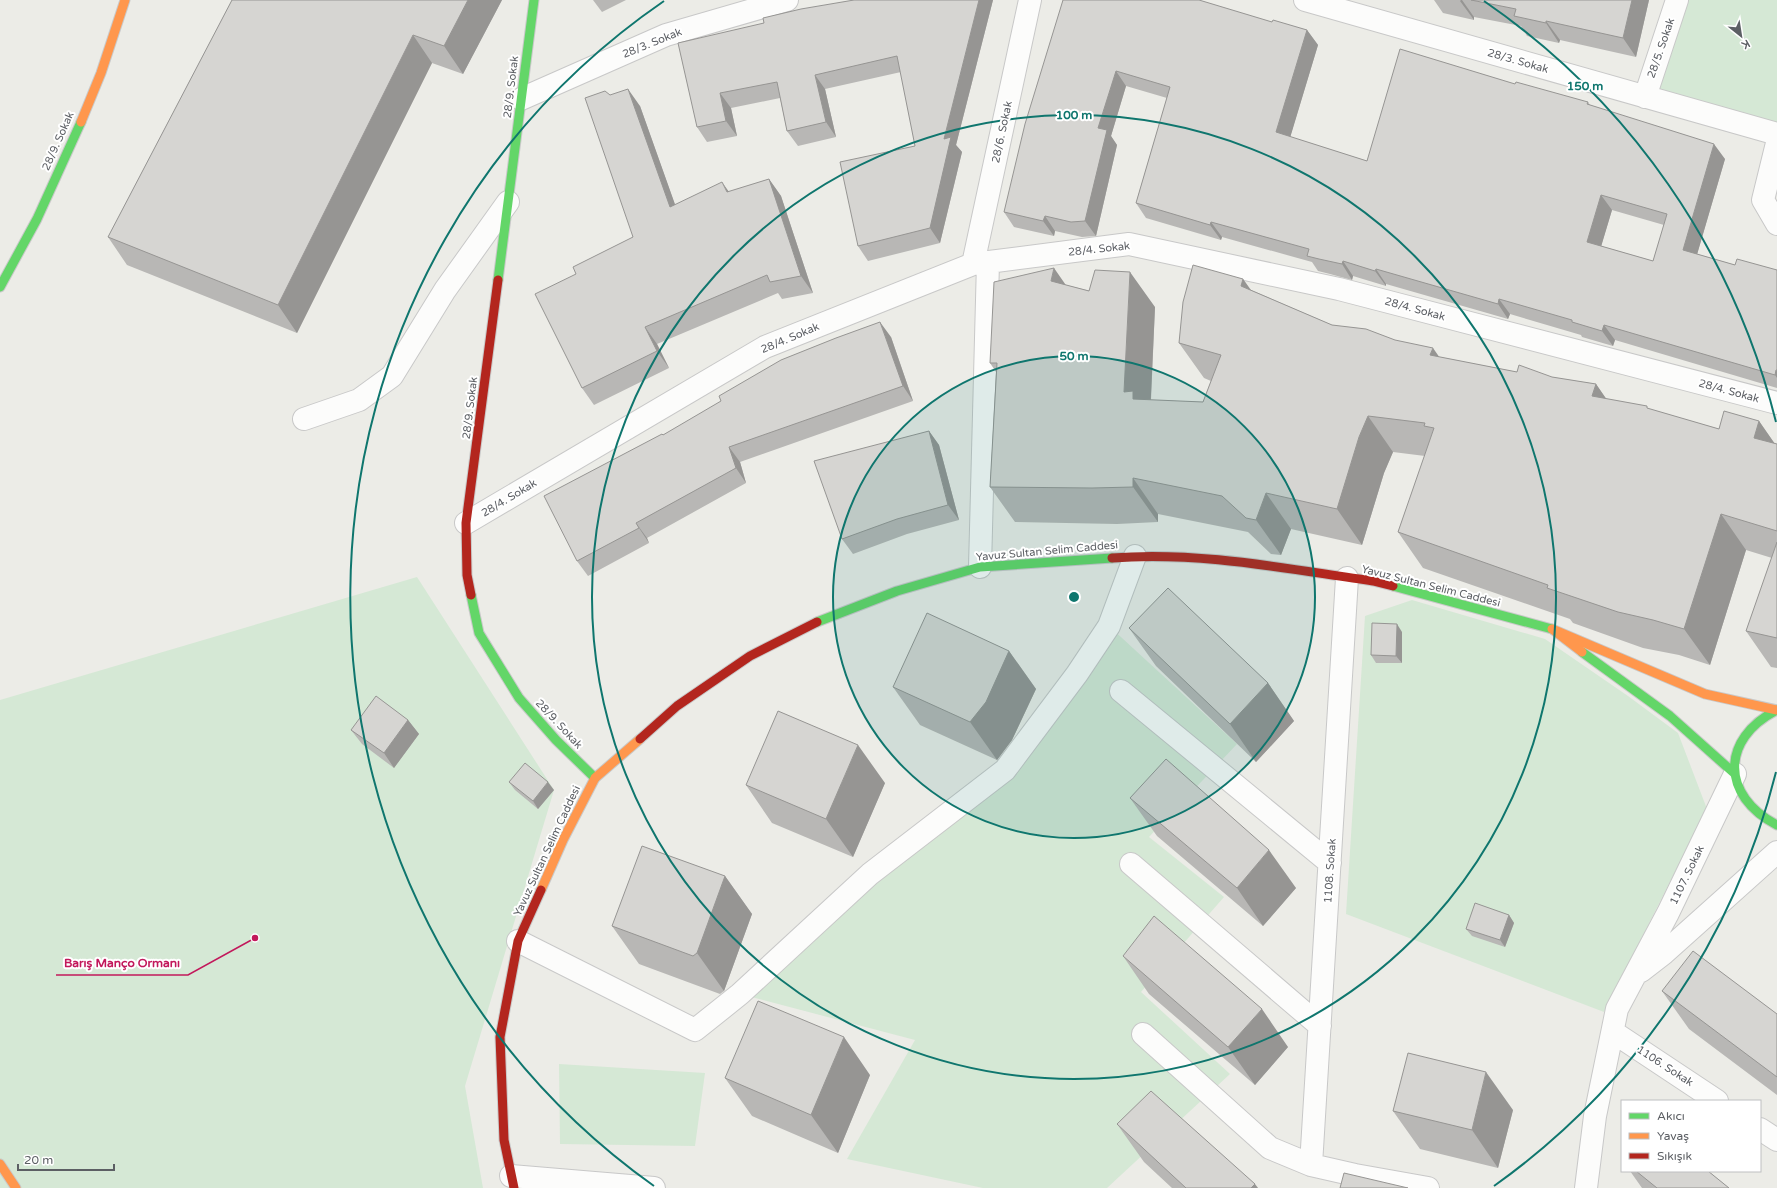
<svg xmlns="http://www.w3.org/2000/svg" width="1777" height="1188" viewBox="0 0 1777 1188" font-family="'Varela Round',sans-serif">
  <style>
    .green { fill: #d5e8d5 }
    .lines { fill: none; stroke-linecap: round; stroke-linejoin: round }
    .street-casing { stroke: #c8c8c8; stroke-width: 24 }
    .fast-casing { stroke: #c9c9c9; stroke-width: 11 }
    .slow-casing { stroke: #c9c9c9; stroke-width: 11 }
    .jam-casing { stroke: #c9c9c9; stroke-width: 11 }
    .street { stroke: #fcfcfb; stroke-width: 22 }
    .fast { stroke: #63d668; stroke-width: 9 }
    .slow { stroke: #ff974d; stroke-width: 9 }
    .jam { stroke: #b3261e; stroke-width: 9 }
    .wall { fill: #b8b7b5; fill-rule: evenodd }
    .shaded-wall { fill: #969593 }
    .building { fill: #d6d5d2; stroke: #969593; fill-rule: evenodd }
    .ring { fill: none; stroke: #0f766e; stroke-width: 2 }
    .labels { text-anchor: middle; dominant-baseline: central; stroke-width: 4; stroke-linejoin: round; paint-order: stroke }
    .street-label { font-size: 11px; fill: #5c5f64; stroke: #fff }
    .centre { fill: #0f766e; stroke: #fff; stroke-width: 2 }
    .ring-label { font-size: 12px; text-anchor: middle; font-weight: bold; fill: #0f766e; stroke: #fff; stroke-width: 4; stroke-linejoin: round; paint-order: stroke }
    .leader { fill: none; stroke: #c2185b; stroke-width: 1.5 }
    .callout-dot { fill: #c2185b; stroke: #fff; stroke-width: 1.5 }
    .callout-label { font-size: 12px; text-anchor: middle; font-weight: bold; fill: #c2185b; stroke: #fff; stroke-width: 4; stroke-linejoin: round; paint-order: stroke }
  </style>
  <rect width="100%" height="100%" fill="#ecece7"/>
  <path class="green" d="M 1677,0 L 1777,0 L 1777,134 L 1645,97 Z
    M 417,577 L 554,790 L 465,1086 L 483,1188 L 0,1188 L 0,700 Z
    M 1412,600 L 1545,639 L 1628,696 L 1678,733 L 1707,809 L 1604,1012 L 1346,914 L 1365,616 Z
    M 1109,626 L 1237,744 L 1149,837 L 1224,897 L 1141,992 L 1230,1074 L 1107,1188 L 983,1188 L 847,1159 L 915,1040 L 740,994 L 1005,770 Z
    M 559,1064 L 705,1073 L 695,1146 L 560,1144 Z"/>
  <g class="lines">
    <defs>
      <path id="street" d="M 1305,0 L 1777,134
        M 1645,97 L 1677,0
        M 521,99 L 666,35 L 787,0
        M 1777,143 L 1763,200 L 1777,224
        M 973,264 L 1030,0
        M 304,419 L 359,400 L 392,376 L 445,290 L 508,202
        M 466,523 L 765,347 L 973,264 L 1129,244 L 1339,289 L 1777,403
        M 980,567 L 988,262
        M 1121,691 L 1330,863
        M 1131,864 L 1320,1026
        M 518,941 L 695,1030 L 740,994 L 870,874 L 1005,770 L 1077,674 L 1109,626 L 1135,556
        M 1641,971 L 1663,954 L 1777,852
        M 1613,1032 L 1717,1101
        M 1143,1034 L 1270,1148 L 1311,1165 L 1355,1175 L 1428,1188
        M 1760,1129 L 1777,1140
        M 1311,1165 L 1347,578
        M 511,1176 L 654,1188
        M 1586,1188 L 1595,1116 L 1617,1009 L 1668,913 L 1735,774"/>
      <path id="fast" d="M 498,280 L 534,0
        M 0,287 L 37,219 L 81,122
        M 1393,586 L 1552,629
        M 471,595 L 479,633 L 519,698 L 556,740 L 595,778
        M 817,622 L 897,591 L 980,567 L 1112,558
        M 1582,652 L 1670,716 L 1735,774
        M 1777,710 C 1720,739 1721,796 1777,825"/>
      <path id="slow" d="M 81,122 L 101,73 L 125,0
        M 1582,652 L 1552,629 L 1705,694 L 1777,710
        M 541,890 L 563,840 L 595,778 L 640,739
        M 0,1164 L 16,1188"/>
      <path id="jam" d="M 1112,558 C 1199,551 1287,569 1373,581 L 1393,586
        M 471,595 L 467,575 L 466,523 L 498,280
        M 640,739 L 677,706 L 750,656 L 817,622
        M 514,1188 L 504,1140 L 500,1037 L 518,941 L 541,890"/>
    </defs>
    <use href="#street" class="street-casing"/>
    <use href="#fast" class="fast-casing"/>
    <use href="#slow" class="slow-casing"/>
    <use href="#jam" class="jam-casing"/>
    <use href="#street" class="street"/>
    <use href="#fast" class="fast"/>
    <use href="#slow" class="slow"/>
    <use href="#jam" class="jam"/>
  </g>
  <path class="wall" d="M 232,0 L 502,0 L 463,74 L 432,63 L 297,333 L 127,265 L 108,237 Z
    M 593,0 L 626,0 L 602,12 Z
    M 854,0 L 993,0 L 956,145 L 962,152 L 940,243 L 868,261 L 858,246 L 915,146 L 901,72 L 825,89 L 836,137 L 798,146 L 787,131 L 780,98 L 731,108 L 737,136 L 707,142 L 697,127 L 764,23 Z
    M 1063,0 L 1272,22 L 1307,30 L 1318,45 L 1290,137 L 1367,161 L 1515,84 L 1588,102 L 1590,105 L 1725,159 L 1697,254 L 1735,265 L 1777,270 L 1777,388 L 1615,340 L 1613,346 L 1582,337 L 1581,335 L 1510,314 L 1508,319 L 1386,284 L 1386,286 L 1353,276 L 1352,280 L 1330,274 L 1318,271 L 1312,262 L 1222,237 L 1221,240 L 1146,218 L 1136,203 L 1167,98 L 1126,86 L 1111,136 L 1117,145 L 1096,236 L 1082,237 L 1055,231 L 1054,236 L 1014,227 L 1004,212 ZM 1612,210 L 1664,225 L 1653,261 L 1601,246 Z
    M 1434,0 L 1649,0 L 1636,57 L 1560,40 L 1559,43 L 1527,36 L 1521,26 L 1474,17 L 1474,20 L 1443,13 Z
    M 610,95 L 640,106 L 675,205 L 729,192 L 769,179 L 781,196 L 813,293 L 782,299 L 778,293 L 657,344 L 669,368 L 594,405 L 582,388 L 576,274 L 633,237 Z
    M 1243,279 L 1251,290 L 1332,325 L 1439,357 L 1517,372 L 1596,384 L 1606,399 L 1649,409 L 1719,429 L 1759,421 L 1775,444 L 1777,444 L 1777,668 L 1771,667 L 1746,631 L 1772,558 L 1746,550 L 1710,665 L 1679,655 L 1643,648 L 1573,623 L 1570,619 L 1423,568 L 1398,532 L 1425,456 L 1393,452 L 1384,473 L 1362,545 L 1291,529 L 1281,555 L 1271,554 L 1248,532 L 1158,514 L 1158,522 L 1117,524 L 1015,522 L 990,487 L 996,372 L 990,363 L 1066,285 L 1155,307 L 1151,400 L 1203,402 L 1211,381 L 1204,378 L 1179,343 Z
    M 891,337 L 913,401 L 740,462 L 746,483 L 647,538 L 649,543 L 588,576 L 577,561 L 663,435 Z
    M 929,431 L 939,445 L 959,520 L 907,534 L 853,554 L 842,539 Z
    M 1129,628 L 1268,683 L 1294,721 L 1256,762 L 1156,666 Z
    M 1402,632 L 1402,663 L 1376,663 L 1371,655 Z
    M 1009,651 L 1036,689 L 1012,740 L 997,760 L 920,725 L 893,687 Z
    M 408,720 L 419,734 L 394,768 L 362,744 L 351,730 Z
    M 509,782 L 554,790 L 538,809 L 515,790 Z
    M 885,783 L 853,857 L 772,823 L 746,785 Z
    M 1130,798 L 1296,888 L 1263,926 L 1157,836 Z
    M 725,876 L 752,914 L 724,991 L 720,994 L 639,964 L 612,926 Z
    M 1509,915 L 1514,923 L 1505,947 L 1472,936 L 1466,929 Z
    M 1123,956 L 1288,1047 L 1255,1085 L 1149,994 Z
    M 1662,991 L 1777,1014 L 1777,1095 L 1689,1029 Z
    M 870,1075 L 838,1153 L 752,1116 L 725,1078 Z
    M 1513,1110 L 1498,1168 L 1420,1149 L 1393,1111 Z
    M 1117,1124 L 1258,1188 L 1172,1188 L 1144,1162 Z
    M 1630,1171 L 1708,1171 L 1729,1188 L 1642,1188 Z"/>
  <path class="shaded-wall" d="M 468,0 L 502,0 L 463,74 L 444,46 Z
    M 979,0 L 993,0 L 956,145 L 962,152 L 940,243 L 930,228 L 944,139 Z
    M 1461,0 L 1462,0 L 1474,17 L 1474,20 L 1460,1 Z
    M 1632,0 L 1649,0 L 1636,57 L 1623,38 Z
    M 1546,21 L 1560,40 L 1559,43 L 1546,23 Z
    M 1307,30 L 1318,45 L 1287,148 L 1276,132 Z
    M 413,35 L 432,63 L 297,333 L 278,305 Z
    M 1116,71 L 1126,86 L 1111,136 L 1117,145 L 1096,236 L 1085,221 L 1098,128 Z
    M 815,75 L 825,89 L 836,137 L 826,122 Z
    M 628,89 L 640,106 L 682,224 L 670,207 Z
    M 720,93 L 731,108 L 737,136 L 726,121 Z
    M 1714,144 L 1725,159 L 1694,265 L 1683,250 Z
    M 769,179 L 781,196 L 813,293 L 801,276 Z
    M 722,182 L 734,199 L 727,192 Z
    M 1601,195 L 1612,210 L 1598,257 L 1587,242 Z
    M 1045,216 L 1055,231 L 1054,236 L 1043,221 Z
    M 1211,222 L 1222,237 L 1221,240 L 1210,225 Z
    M 1343,261 L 1353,276 L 1352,280 L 1342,264 Z
    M 1054,268 L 1079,304 L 1051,281 Z
    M 1376,269 L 1386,284 L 1386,286 L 1375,271 Z
    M 1130,272 L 1155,307 L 1150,416 L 1124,392 Z
    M 1243,279 L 1268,315 L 1241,286 Z
    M 1499,299 L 1510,314 L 1508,319 L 1498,304 Z
    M 880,322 L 891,337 L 913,401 L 903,386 Z
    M 1604,325 L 1615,340 L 1613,346 L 1602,331 Z
    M 645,327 L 657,344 L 669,368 L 657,351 Z
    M 1433,348 L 1458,384 L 1430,355 Z
    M 1776,370 L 1777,371 L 1777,378 L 1775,375 Z
    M 1596,384 L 1621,420 L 1592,396 Z
    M 1368,416 L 1393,452 L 1384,473 L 1362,545 L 1337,509 L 1359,437 Z
    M 1759,421 L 1777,447 L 1754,438 Z
    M 929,431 L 939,445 L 959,520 L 948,505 Z
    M 729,447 L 740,462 L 746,483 L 736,468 Z
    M 1133,478 L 1158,514 L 1158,522 L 1133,487 Z
    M 1266,493 L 1291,529 L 1281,555 L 1256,520 Z
    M 1721,514 L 1746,550 L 1710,665 L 1684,629 Z
    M 636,523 L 647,538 L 649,543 L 639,528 Z
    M 1397,624 L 1402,632 L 1402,663 L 1396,656 Z
    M 1009,651 L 1036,689 L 1012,740 L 997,760 L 970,722 Z
    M 1268,683 L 1294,721 L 1256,762 L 1230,724 Z
    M 408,720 L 419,734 L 394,768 L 384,753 Z
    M 858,745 L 885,783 L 853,857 L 826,819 Z
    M 548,782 L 554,790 L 538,809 L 533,801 Z
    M 1269,850 L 1296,888 L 1263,926 L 1237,888 Z
    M 725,876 L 752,914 L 724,991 L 697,953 Z
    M 1509,915 L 1514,923 L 1505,947 L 1500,940 Z
    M 1262,1009 L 1288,1047 L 1255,1085 L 1228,1047 Z
    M 844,1037 L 870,1075 L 838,1153 L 811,1115 Z
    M 1486,1072 L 1513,1110 L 1498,1168 L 1472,1130 Z
    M 1255,1184 L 1258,1188 L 1251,1188 Z"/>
  <path class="building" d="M 232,0 L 468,0 L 444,46 L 413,35 L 278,305 L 108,237 Z
    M 854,0 L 979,0 L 944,139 L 951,137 L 930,228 L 858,246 L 840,162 L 915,146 L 897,56 L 815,75 L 826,122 L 787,131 L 777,82 L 720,93 L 726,121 L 697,127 L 678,43 L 764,23 L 763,18 L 801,9 Z
    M 1063,0 L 1199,0 L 1272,22 L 1273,20 L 1307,30 L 1276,132 L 1367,161 L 1400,49 L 1515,84 L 1516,82 L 1588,102 L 1587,104 L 1714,144 L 1683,250 L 1735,265 L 1737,259 L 1777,270 L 1777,370 L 1776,370 L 1775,375 L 1604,325 L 1602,331 L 1572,322 L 1572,320 L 1499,299 L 1498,304 L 1376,269 L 1375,271 L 1343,261 L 1342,264 L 1319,259 L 1307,256 L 1309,249 L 1211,222 L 1210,225 L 1136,203 L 1170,87 L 1116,71 L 1098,128 L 1107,130 L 1085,221 L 1071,222 L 1045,216 L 1043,221 L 1004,212 L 1025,124 ZM 1601,195 L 1667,214 L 1653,261 L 1587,242 Z
    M 1471,0 L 1632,0 L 1623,38 L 1546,21 L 1546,23 L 1514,16 L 1516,9 Z
    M 628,89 L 670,207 L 722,182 L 727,192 L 769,179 L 801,276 L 770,282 L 767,275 L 645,327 L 657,351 L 582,388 L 535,294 L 576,274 L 573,267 L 633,237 L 585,98 L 605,91 L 610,95 Z
    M 1193,265 L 1243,279 L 1241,286 L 1332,325 L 1366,329 L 1395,340 L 1433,348 L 1430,355 L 1517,372 L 1519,365 L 1552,377 L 1596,384 L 1592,396 L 1647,406 L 1647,408 L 1719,429 L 1724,411 L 1759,421 L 1754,438 L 1777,444 L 1777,531 L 1721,514 L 1684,629 L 1653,620 L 1618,612 L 1547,588 L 1548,585 L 1398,532 L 1434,428 L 1424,426 L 1425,423 L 1368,416 L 1359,437 L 1337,509 L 1266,493 L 1256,520 L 1246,518 L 1222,496 L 1133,478 L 1133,487 L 1092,488 L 990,487 L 997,363 L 990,363 L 994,282 L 1054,268 L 1051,281 L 1089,291 L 1095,270 L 1130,272 L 1124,392 L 1133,391 L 1133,399 L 1203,402 L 1221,355 L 1179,343 L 1183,302 Z
    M 880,322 L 903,386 L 729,447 L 736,468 L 636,523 L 639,528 L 577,561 L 544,496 L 662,434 L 663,435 L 721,401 L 719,396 L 781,360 L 836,338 Z
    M 929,431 L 948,505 L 897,519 L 842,539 L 814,461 Z
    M 1777,542 L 1777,638 L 1746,631 Z
    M 1168,588 L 1268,683 L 1230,724 L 1129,628 Z
    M 927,613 L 1009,651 L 986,702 L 970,722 L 893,687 Z
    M 1372,623 L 1397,624 L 1396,656 L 1371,655 Z
    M 376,696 L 408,720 L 384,753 L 351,730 Z
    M 778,711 L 858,745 L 826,819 L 746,785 Z
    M 1166,759 L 1269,850 L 1237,888 L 1130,798 Z
    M 525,763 L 548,782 L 533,801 L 509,782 Z
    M 642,846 L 725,876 L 697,953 L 693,956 L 612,926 Z
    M 1475,903 L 1509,915 L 1500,940 L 1466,929 Z
    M 1154,916 L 1262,1009 L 1228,1047 L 1123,956 Z
    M 1693,951 L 1777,1014 L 1777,1077 L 1662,991 Z
    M 758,1001 L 844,1037 L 811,1115 L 725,1078 Z
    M 1408,1053 L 1486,1072 L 1472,1130 L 1393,1111 Z
    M 1151,1091 L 1255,1184 L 1251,1188 L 1186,1188 L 1117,1124 Z
    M 1636,1171 L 1708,1171 L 1729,1188 L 1657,1188 Z
    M 1344,1173 L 1408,1188 L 1340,1188 Z"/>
  <circle cx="1074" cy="597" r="241" fill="#0f766e" fill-opacity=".12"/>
  <g class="ring">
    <circle cx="1074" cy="597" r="241"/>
    <circle cx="1074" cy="597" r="482"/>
    <path d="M1776 772A723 723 0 0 1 1494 1186M654 1186A723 723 0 0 1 664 1M1484 1A723 723 0 0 1 1776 422"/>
  </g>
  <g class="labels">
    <g class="street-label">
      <text transform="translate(652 43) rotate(-22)">28/3. Sokak</text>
      <text transform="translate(1661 48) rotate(-71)">28/5. Sokak</text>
      <text transform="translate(1518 61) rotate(16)">28/3. Sokak</text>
      <text transform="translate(511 87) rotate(-83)">28/9. Sokak</text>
      <text transform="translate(1002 132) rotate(-78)">28/6. Sokak</text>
      <text transform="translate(58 141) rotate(-66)">28/9. Sokak</text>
      <text transform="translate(1099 249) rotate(-6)">28/4. Sokak</text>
      <text transform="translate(1415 309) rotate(15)">28/4. Sokak</text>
      <text transform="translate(790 338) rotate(-23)">28/4. Sokak</text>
      <text transform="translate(1729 391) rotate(15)">28/4. Sokak</text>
      <text transform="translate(470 408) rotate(-83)">28/9. Sokak</text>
      <text transform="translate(509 498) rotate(-31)">28/4. Sokak</text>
      <text transform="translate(1047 551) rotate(-5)">Yavuz Sultan Selim Caddesi</text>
      <text transform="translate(1431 586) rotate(14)">Yavuz Sultan Selim Caddesi</text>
      <text transform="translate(559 724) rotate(47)">28/9. Sokak</text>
      <text transform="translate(547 851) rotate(-65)">Yavuz Sultan Selim Caddesi</text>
      <text transform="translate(1330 871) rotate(-86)">1108. Sokak</text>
      <text transform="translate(1687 875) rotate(-64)">1107. Sokak</text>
      <text transform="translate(1665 1066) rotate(33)">1106. Sokak</text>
    </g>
  </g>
  <circle cx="1074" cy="597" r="6" class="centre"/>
  <g class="ring-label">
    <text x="1585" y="90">150 m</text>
    <text x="1074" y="119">100 m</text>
    <text x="1074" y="360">50 m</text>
  </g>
  <path class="leader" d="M255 938L188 975H56"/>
  <circle class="callout-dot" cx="255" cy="938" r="4"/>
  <g class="callout-label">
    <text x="122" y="967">Barış Manço Ormanı</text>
  </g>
  <rect x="1621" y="1100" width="140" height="72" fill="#ffffff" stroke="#bebfc1"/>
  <rect x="1629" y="1113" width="20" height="6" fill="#63d668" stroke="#bebfc1"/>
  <text x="1657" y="1120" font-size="12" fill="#5c5f64">Akıcı</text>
  <rect x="1629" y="1133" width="20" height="6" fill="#ff974d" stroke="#bebfc1"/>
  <text x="1657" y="1140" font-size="12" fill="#5c5f64">Yavaş</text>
  <rect x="1629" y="1153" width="20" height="6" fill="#b3261e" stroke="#bebfc1"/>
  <text x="1657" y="1160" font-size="12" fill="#5c5f64">Sıkışık</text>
  <g transform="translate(1741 36) rotate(150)" stroke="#ffffff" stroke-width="3" paint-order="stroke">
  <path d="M0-3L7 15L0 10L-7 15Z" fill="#5c5f64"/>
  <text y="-6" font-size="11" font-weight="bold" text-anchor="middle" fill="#5c5f64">K</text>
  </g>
  <path d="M18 1164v6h96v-6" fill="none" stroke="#5c5f64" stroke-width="2"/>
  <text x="24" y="1164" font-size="12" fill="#5c5f64" stroke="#ffffff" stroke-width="3" paint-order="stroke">20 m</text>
</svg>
